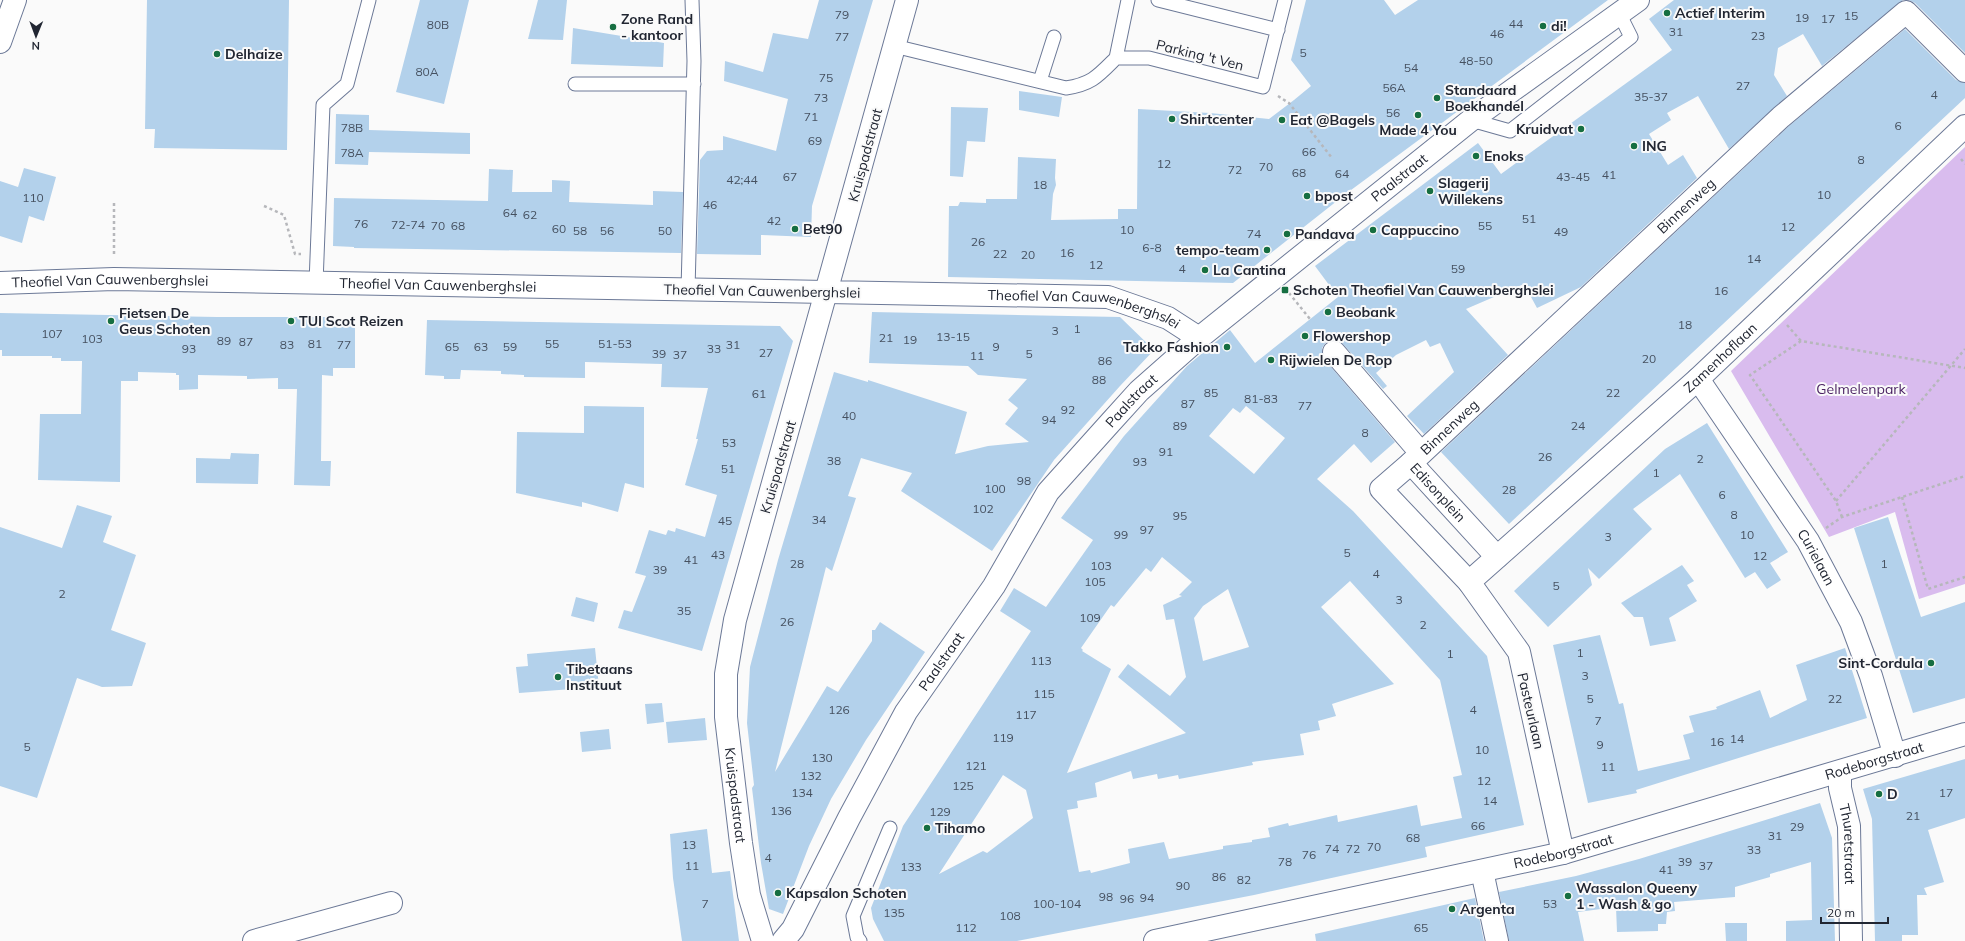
<svg xmlns="http://www.w3.org/2000/svg" width="1965" height="941" viewBox="0 0 1965 941" font-family="Mulish,sans-serif">
  <style>
    .green { fill: #d9bcee }
    .building { fill: #b3d1eb; fill-rule: evenodd }
    .lines { fill: none; stroke-linecap: round; stroke-linejoin: round }
    .service-casing { stroke: #6c7997; stroke-width: 15 }
    .minor-casing { stroke: #6c7997; stroke-width: 24 }
    .tertiary-casing { stroke: #6c7997; stroke-width: 24 }
    .path { stroke: #b6b7bb; stroke-width: 2.5; stroke-dasharray: 3 3; stroke-linecap: butt }
    .service { stroke: #fff; stroke-width: 13 }
    .minor { stroke: #fff; stroke-width: 22 }
    .tertiary { stroke: #fff; stroke-width: 22 }
    .poi-dot { fill: #166e41; stroke: #fafafa; stroke-width: 1.5 }
    .labels { text-anchor: middle; dominant-baseline: central; stroke-width: 4; stroke-linejoin: round; paint-order: stroke }
    .number-label { font-size: 12px; fill: #465160 }
    .poi-label { font-size: 14px; font-weight: bold; fill: #212632; stroke: #fafafa; text-anchor: start }
    .street-label { font-size: 14px; fill: #212632; stroke: #fafafa }
    .park-label { font-size: 14px; fill: #4b2263; stroke: #fafafa }
  </style>
  <rect width="100%" height="100%" fill="#fafafa"/>
  <path class="green" d="M 1965,147 L 1965,584 L 1919,599 L 1895,512 L 1829,537 L 1731,371 Z"/>
  <path class="building" d="M 147,0 L 289,0 L 287,150 L 154,148 L 155,129 L 145,129 Z
    M 420,0 L 469,0 L 444,104 L 396,92 Z
    M 538,0 L 567,0 L 563,40 L 528,39 Z
    M 819,0 L 873,0 L 812,206 L 811,237 L 761,235 L 761,255 L 697,254 L 700,160 L 707,151 L 723,150 L 723,136 L 776,151 L 788,99 L 724,81 L 725,61 L 763,72 L 773,33 L 808,39 Z
    M 1306,0 L 1384,0 L 1395,15 L 1418,0 L 1608,0 L 1347,193 L 1233,283 L 948,277 L 949,206 L 958,206 L 960,202 L 986,203 L 986,199 L 1017,199 L 1018,157 L 1056,159 L 1055,178 L 1056,185 L 1053,194 L 1051,220 L 1118,219 L 1118,209 L 1137,209 L 1138,109 L 1210,113 L 1269,119 L 1294,100 L 1311,86 L 1291,60 Z
    M 1674,0 L 1903,0 L 1822,66 L 1803,34 L 1778,48 L 1774,75 L 1787,96 L 1729,149 L 1698,96 L 1667,113 L 1671,120 L 1649,134 L 1668,165 L 1683,155 L 1697,178 L 1581,287 L 1537,308 L 1524,284 L 1466,309 L 1508,355 L 1424,434 L 1407,416 L 1454,372 L 1440,343 L 1430,347 L 1426,340 L 1396,355 L 1376,373 L 1387,386 L 1383,389 L 1343,344 L 1338,340 L 1332,340 L 1326,342 L 1322,348 L 1322,355 L 1325,360 L 1395,442 L 1371,463 L 1354,444 L 1317,479 L 1353,511 L 1487,656 L 1524,825 L 1425,847 L 1427,857 L 1254,895 L 1017,941 L 884,941 L 873,919 L 871,908 L 903,826 L 1031,631 L 1000,611 L 1014,588 L 1046,607 L 1093,540 L 1061,518 L 1124,436 L 1187,366 L 1230,330 L 1255,363 L 1338,297 L 1315,266 L 1478,143 L 1501,174 L 1672,50 L 1649,19 ZM 1246,406 L 1285,438 L 1254,474 L 1209,436 L 1233,408 L 1240,413 ZM 1162,557 L 1192,582 L 1179,595 L 1182,596 L 1163,605 L 1166,620 L 1174,619 L 1186,677 L 1170,696 L 1128,664 L 1118,677 L 1186,733 L 1067,773 L 1111,669 L 1082,651 L 1083,650 L 1081,648 L 1111,605 L 1114,607 L 1146,568 L 1151,572 ZM 1350,581 L 1440,680 L 1462,775 L 1453,777 L 1462,818 L 1421,826 L 1417,805 L 1338,822 L 1337,815 L 1289,826 L 1288,823 L 1268,828 L 1270,837 L 1252,840 L 1252,842 L 1223,846 L 1223,849 L 1169,859 L 1164,842 L 1128,849 L 1130,863 L 1091,873 L 1090,870 L 1079,872 L 1067,810 L 1078,808 L 1077,801 L 1097,797 L 1095,783 L 1131,771 L 1133,779 L 1157,774 L 1158,779 L 1178,775 L 1179,779 L 1253,765 L 1252,762 L 1304,755 L 1300,734 L 1320,730 L 1318,721 L 1336,716 L 1332,704 L 1394,684 L 1321,607 ZM 1228,589 L 1249,647 L 1203,661 L 1194,618 L 1203,606 ZM 1003,775 L 1026,790 L 1033,818 L 987,853 L 983,851 L 939,874 Z
    M 1909,0 L 1965,0 L 1965,53 L 1915,3 Z
    M 573,28 L 664,43 L 663,67 L 571,64 Z
    M 1905,29 L 1956,80 L 1965,83 L 1965,98 L 1509,524 L 1441,452 L 1789,126 Z
    M 1019,91 L 1062,97 L 1059,117 L 1019,110 Z
    M 951,107 L 988,108 L 985,142 L 967,141 L 963,177 L 950,176 Z
    M 336,114 L 369,115 L 369,130 L 470,133 L 470,154 L 369,152 L 368,165 L 335,164 Z
    M 24,168 L 56,177 L 44,221 L 29,216 L 22,243 L 0,236 L 0,181 L 18,187 Z
    M 489,169 L 513,170 L 512,192 L 552,192 L 552,180 L 570,181 L 569,202 L 653,205 L 653,191 L 683,192 L 681,253 L 354,248 L 354,247 L 333,246 L 334,198 L 488,201 Z
    M 872,312 L 1120,317 L 1154,350 L 1120,386 L 1054,460 L 992,551 L 901,491 L 912,473 L 861,458 L 848,496 L 856,498 L 832,571 L 826,567 L 775,772 L 827,686 L 838,692 L 872,641 L 872,630 L 875,630 L 880,622 L 925,652 L 866,740 L 831,799 L 809,846 L 783,914 L 769,909 L 761,863 L 752,788 L 754,785 L 747,723 L 750,667 L 778,560 L 834,372 L 868,382 L 868,380 L 967,412 L 955,454 L 988,446 L 1029,442 L 1005,424 L 1018,408 L 1008,400 L 1027,379 L 978,375 L 968,366 L 869,363 Z
    M 0,313 L 217,317 L 331,317 L 331,319 L 355,319 L 355,368 L 333,368 L 333,376 L 322,375 L 321,461 L 331,461 L 330,486 L 294,485 L 297,389 L 278,389 L 278,378 L 247,379 L 247,376 L 198,375 L 198,389 L 179,390 L 179,375 L 176,375 L 176,373 L 138,372 L 138,381 L 121,381 L 120,482 L 38,480 L 40,414 L 81,414 L 82,361 L 61,361 L 61,358 L 52,358 L 52,356 L 2,356 L 2,350 L 0,350 Z
    M 427,320 L 780,326 L 793,341 L 702,651 L 618,628 L 624,610 L 632,612 L 646,576 L 635,573 L 649,530 L 666,535 L 668,530 L 675,532 L 676,528 L 705,537 L 717,495 L 685,485 L 698,439 L 696,439 L 708,388 L 661,387 L 662,364 L 585,362 L 585,378 L 524,377 L 524,375 L 501,374 L 501,371 L 461,370 L 460,379 L 444,379 L 444,376 L 425,375 Z
    M 584,406 L 644,407 L 644,488 L 625,483 L 618,512 L 582,502 L 582,507 L 516,493 L 517,432 L 584,433 Z
    M 1707,423 L 1788,552 L 1770,563 L 1781,580 L 1767,589 L 1755,572 L 1745,578 L 1680,474 L 1633,509 L 1652,529 L 1599,579 L 1588,568 L 1592,585 L 1548,627 L 1514,591 L 1665,449 Z
    M 231,453 L 259,454 L 258,484 L 196,483 L 196,458 L 230,459 Z
    M 77,505 L 112,516 L 103,542 L 136,555 L 111,630 L 146,643 L 132,686 L 102,687 L 77,678 L 37,798 L 0,786 L 0,527 L 62,548 Z
    M 1888,517 L 1921,617 L 1965,602 L 1965,698 L 1913,713 L 1854,528 Z
    M 1682,565 L 1694,581 L 1687,585 L 1697,601 L 1669,618 L 1676,641 L 1650,646 L 1643,617 L 1634,617 L 1621,603 Z
    M 576,597 L 598,603 L 594,622 L 571,616 Z
    M 1600,635 L 1619,704 L 1623,703 L 1638,771 L 1690,759 L 1683,735 L 1694,732 L 1689,716 L 1717,709 L 1716,707 L 1760,690 L 1770,718 L 1807,700 L 1796,665 L 1845,648 L 1867,718 L 1636,790 L 1637,793 L 1588,803 L 1553,645 Z
    M 595,648 L 599,687 L 519,693 L 516,667 L 528,666 L 527,654 Z
    M 662,703 L 664,722 L 647,724 L 645,704 Z
    M 705,718 L 707,740 L 668,743 L 666,722 Z
    M 609,729 L 611,749 L 582,752 L 580,732 Z
    M 1965,759 L 1965,818 L 1928,830 L 1944,882 L 1924,888 L 1927,895 L 1917,895 L 1918,935 L 1902,935 L 1902,941 L 1875,941 L 1872,819 L 1863,789 Z
    M 1820,803 L 1832,838 L 1835,941 L 1786,941 L 1786,921 L 1812,920 L 1811,862 L 1770,874 L 1770,877 L 1735,887 L 1735,897 L 1674,902 L 1675,911 L 1667,912 L 1666,924 L 1658,924 L 1658,931 L 1617,932 L 1616,907 L 1578,912 L 1584,941 L 1509,941 L 1499,892 L 1576,876 L 1639,859 Z
    M 707,829 L 712,873 L 730,871 L 739,941 L 682,941 L 673,878 L 670,834 Z
    M 1475,898 L 1484,941 L 1316,941 L 1315,934 Z
    M 1725,923 L 1747,923 L 1747,941 L 1726,941 Z"/>
  <g class="lines">
    <defs>
      <path id="service" d="M 1158,0 L 1278,30
        M 894,46 L 1066,88 C 1092,84 1098,76 1116,58
        M 1116,58 L 1149,58 L 1263,87 L 1285,0
        M 1116,58 L 1128,0
        M 1040,81 L 1054,37
        M 575,84 L 694,84
        M 1471,120 L 1510,131 L 1631,37 L 1619,13
        M 316,283 L 323,105 L 347,84 L 369,0
        M 688,290 L 694,61 L 692,0
        M 860,941 L 857,937 L 853,916 L 890,828"/>
      <g id="minor">
        <path id="s1" d="M 907,0 L 826,292 L 1108,297 L 1168,318 L 1199,338"/>
        <path d="M 1334,352 L 1421,453"/>
        <path id="s2" d="M 1698,379 L 1808,541 L 1851,622 L 1871,676 L 1895,756"/>
        <path id="s3" d="M 1411,463 L 1497,557"/>
        <path id="s4" d="M 1469,582 L 1698,379 L 1965,126"/>
        <path id="s5" d="M 1840,772 L 1840,788 L 1849,826 L 1851,941"/>
        <path id="s6" d="M 1563,853 L 1519,652 L 1469,582 L 1381,489 L 1411,463 L 1781,117 L 1906,12 L 1965,71"/>
        <path d="M 1482,871 L 1497,941"/>
        <path d="M 254,941 L 391,903"/>
        <path id="s7" d="M 783,941 L 793,929 L 849,818 L 906,712 L 994,586 L 1048,492 L 1110,423 L 1139,391 L 1199,338 L 1471,120 L 1638,0"/>
        <path id="s8" d="M 1155,941 L 1563,853 L 1965,734"/>
      </g>
      <g id="tertiary">
        <path d="M 0,42 L 15,0"/>
        <path id="s9" d="M 0,283 L 114,279 L 826,292 L 735,620 L 726,674 L 726,717 L 741,843 L 749,895 L 763,941"/>
      </g>
    </defs>
    <use href="#service" class="service-casing"/>
    <use href="#minor" class="minor-casing"/>
    <use href="#tertiary" class="tertiary-casing"/>
    <path class="path" d="M 1278,96 L 1289,103 L 1332,158
      M 1961,159 L 1965,164
      M 114,203 L 114,257
      M 264,206 L 284,215 L 295,254 L 301,254
      M 1289,293 L 1310,319
      M 1787,325 L 1801,341
      M 1902,497 L 1928,589 L 1965,577
      M 1836,501 L 1965,349
      M 1842,517 L 1836,501 L 1750,375 L 1801,341 L 1965,368
      M 1826,528 L 1842,517 L 1965,476"/>
    <use href="#service" class="service"/>
    <use href="#minor" class="minor"/>
    <use href="#tertiary" class="tertiary"/>
  </g>
  <g class="poi-dot">
    <circle cx="1667" cy="13" r="4"/>
    <circle cx="1543" cy="26" r="4"/>
    <circle cx="613" cy="27" r="4"/>
    <circle cx="217" cy="54" r="4"/>
    <circle cx="1437" cy="98" r="4"/>
    <circle cx="1418" cy="115" r="4"/>
    <circle cx="1172" cy="119" r="4"/>
    <circle cx="1282" cy="120" r="4"/>
    <circle cx="1581" cy="129" r="4"/>
    <circle cx="1634" cy="146" r="4"/>
    <circle cx="1476" cy="156" r="4"/>
    <circle cx="1430" cy="191" r="4"/>
    <circle cx="1307" cy="196" r="4"/>
    <circle cx="795" cy="229" r="4"/>
    <circle cx="1373" cy="230" r="4"/>
    <circle cx="1287" cy="234" r="4"/>
    <circle cx="1267" cy="250" r="4"/>
    <circle cx="1205" cy="270" r="4"/>
    <rect x="1281" y="286" width="8" height="8" rx="2"/>
    <circle cx="1328" cy="312" r="4"/>
    <circle cx="111" cy="321" r="4"/>
    <circle cx="291" cy="321" r="4"/>
    <circle cx="1305" cy="336" r="4"/>
    <circle cx="1227" cy="347" r="4"/>
    <circle cx="1271" cy="360" r="4"/>
    <circle cx="1931" cy="663" r="4"/>
    <circle cx="558" cy="677" r="4"/>
    <circle cx="1879" cy="794" r="4"/>
    <circle cx="927" cy="828" r="4"/>
    <circle cx="778" cy="893" r="4"/>
    <circle cx="1568" cy="896" r="4"/>
    <circle cx="1452" cy="909" r="4"/>
  </g>
  <g class="labels">
    <g class="number-label">
      <text x="842" y="14">79</text>
      <text x="1851" y="15">15</text>
      <text x="1802" y="17">19</text>
      <text x="1828" y="18">17</text>
      <text x="1516" y="23">44</text>
      <text x="438" y="24">80B</text>
      <text x="1676" y="31">31</text>
      <text x="1497" y="33">46</text>
      <text x="1758" y="35">23</text>
      <text x="842" y="36">77</text>
      <text x="1303" y="52">5</text>
      <text x="1476" y="60">48-50</text>
      <text x="1411" y="67">54</text>
      <text x="427" y="71">80A</text>
      <text x="826" y="77">75</text>
      <text x="1743" y="85">27</text>
      <text x="1394" y="87">56A</text>
      <text x="1934" y="94">4</text>
      <text x="1651" y="96">35-37</text>
      <text x="821" y="97">73</text>
      <text x="1393" y="112">56</text>
      <text x="811" y="116">71</text>
      <text x="1898" y="125">6</text>
      <text x="352" y="127">78B</text>
      <text x="815" y="140">69</text>
      <text x="1309" y="151">66</text>
      <text x="352" y="152">78A</text>
      <text x="1861" y="159">8</text>
      <text x="1164" y="163">12</text>
      <text x="1266" y="166">70</text>
      <text x="1235" y="169">72</text>
      <text x="1299" y="172">68</text>
      <text x="1342" y="173">64</text>
      <text x="1609" y="174">41</text>
      <text x="790" y="176">67</text>
      <text x="1573" y="176">43-45</text>
      <text x="742" y="179">42;44</text>
      <text x="1040" y="184">18</text>
      <text x="1824" y="194">10</text>
      <text x="33" y="197">110</text>
      <text x="710" y="204">46</text>
      <text x="510" y="212">64</text>
      <text x="530" y="214">62</text>
      <text x="1529" y="218">51</text>
      <text x="774" y="220">42</text>
      <text x="361" y="223">76</text>
      <text x="408" y="224">72-74</text>
      <text x="438" y="225">70</text>
      <text x="458" y="225">68</text>
      <text x="1485" y="225">55</text>
      <text x="1788" y="226">12</text>
      <text x="559" y="228">60</text>
      <text x="1127" y="229">10</text>
      <text x="580" y="230">58</text>
      <text x="607" y="230">56</text>
      <text x="665" y="230">50</text>
      <text x="1561" y="231">49</text>
      <text x="1254" y="233">74</text>
      <text x="978" y="241">26</text>
      <text x="1152" y="247">6-8</text>
      <text x="1067" y="252">16</text>
      <text x="1000" y="253">22</text>
      <text x="1028" y="254">20</text>
      <text x="1754" y="258">14</text>
      <text x="1096" y="264">12</text>
      <text x="1182" y="268">4</text>
      <text x="1458" y="268">59</text>
      <text x="1721" y="290">16</text>
      <text x="1685" y="324">18</text>
      <text x="1077" y="328">1</text>
      <text x="1055" y="330">3</text>
      <text x="52" y="333">107</text>
      <text x="953" y="336">13-15</text>
      <text x="886" y="337">21</text>
      <text x="92" y="338">103</text>
      <text x="910" y="339">19</text>
      <text x="224" y="340">89</text>
      <text x="246" y="341">87</text>
      <text x="315" y="343">81</text>
      <text x="552" y="343">55</text>
      <text x="615" y="343">51-53</text>
      <text x="287" y="344">83</text>
      <text x="344" y="344">77</text>
      <text x="733" y="344">31</text>
      <text x="452" y="346">65</text>
      <text x="481" y="346">63</text>
      <text x="510" y="346">59</text>
      <text x="996" y="346">9</text>
      <text x="189" y="348">93</text>
      <text x="714" y="348">33</text>
      <text x="766" y="352">27</text>
      <text x="659" y="353">39</text>
      <text x="1029" y="353">5</text>
      <text x="680" y="354">37</text>
      <text x="977" y="355">11</text>
      <text x="1649" y="358">20</text>
      <text x="1105" y="360">86</text>
      <text x="1099" y="379">88</text>
      <text x="1211" y="392">85</text>
      <text x="1613" y="392">22</text>
      <text x="759" y="393">61</text>
      <text x="1261" y="398">81-83</text>
      <text x="1188" y="403">87</text>
      <text x="1305" y="405">77</text>
      <text x="1068" y="409">92</text>
      <text x="849" y="415">40</text>
      <text x="1049" y="419">94</text>
      <text x="1180" y="425">89</text>
      <text x="1578" y="425">24</text>
      <text x="1365" y="432">8</text>
      <text x="729" y="442">53</text>
      <text x="1166" y="451">91</text>
      <text x="1545" y="456">26</text>
      <text x="1700" y="458">2</text>
      <text x="834" y="460">38</text>
      <text x="1140" y="461">93</text>
      <text x="728" y="468">51</text>
      <text x="1656" y="472">1</text>
      <text x="1024" y="480">98</text>
      <text x="995" y="488">100</text>
      <text x="1509" y="489">28</text>
      <text x="1722" y="494">6</text>
      <text x="983" y="508">102</text>
      <text x="1734" y="514">8</text>
      <text x="1180" y="515">95</text>
      <text x="819" y="519">34</text>
      <text x="725" y="520">45</text>
      <text x="1147" y="529">97</text>
      <text x="1121" y="534">99</text>
      <text x="1747" y="534">10</text>
      <text x="1608" y="536">3</text>
      <text x="1347" y="552">5</text>
      <text x="718" y="554">43</text>
      <text x="1760" y="555">12</text>
      <text x="691" y="559">41</text>
      <text x="797" y="563">28</text>
      <text x="1884" y="563">1</text>
      <text x="1101" y="565">103</text>
      <text x="660" y="569">39</text>
      <text x="1376" y="573">4</text>
      <text x="1095" y="581">105</text>
      <text x="1556" y="585">5</text>
      <text x="62" y="593">2</text>
      <text x="1399" y="599">3</text>
      <text x="684" y="610">35</text>
      <text x="1090" y="617">109</text>
      <text x="787" y="621">26</text>
      <text x="1423" y="624">2</text>
      <text x="1580" y="652">1</text>
      <text x="1450" y="653">1</text>
      <text x="1041" y="660">113</text>
      <text x="1585" y="675">3</text>
      <text x="1044" y="693">115</text>
      <text x="1590" y="698">5</text>
      <text x="1835" y="698">22</text>
      <text x="839" y="709">126</text>
      <text x="1473" y="709">4</text>
      <text x="1026" y="714">117</text>
      <text x="1598" y="720">7</text>
      <text x="1003" y="737">119</text>
      <text x="1737" y="738">14</text>
      <text x="1717" y="741">16</text>
      <text x="1600" y="744">9</text>
      <text x="27" y="746">5</text>
      <text x="1482" y="749">10</text>
      <text x="822" y="757">130</text>
      <text x="976" y="765">121</text>
      <text x="1608" y="766">11</text>
      <text x="811" y="775">132</text>
      <text x="1484" y="780">12</text>
      <text x="963" y="785">125</text>
      <text x="802" y="792">134</text>
      <text x="1946" y="792">17</text>
      <text x="1490" y="800">14</text>
      <text x="781" y="810">136</text>
      <text x="940" y="811">129</text>
      <text x="1913" y="815">21</text>
      <text x="1478" y="825">66</text>
      <text x="1797" y="826">29</text>
      <text x="1775" y="835">31</text>
      <text x="1413" y="837">68</text>
      <text x="689" y="844">13</text>
      <text x="1374" y="846">70</text>
      <text x="1332" y="848">74</text>
      <text x="1353" y="848">72</text>
      <text x="1754" y="849">33</text>
      <text x="1309" y="854">76</text>
      <text x="768" y="857">4</text>
      <text x="1285" y="861">78</text>
      <text x="1685" y="861">39</text>
      <text x="692" y="865">11</text>
      <text x="1706" y="865">37</text>
      <text x="911" y="866">133</text>
      <text x="1666" y="869">41</text>
      <text x="1219" y="876">86</text>
      <text x="1244" y="879">82</text>
      <text x="1183" y="885">90</text>
      <text x="1106" y="896">98</text>
      <text x="1147" y="897">94</text>
      <text x="1127" y="898">96</text>
      <text x="705" y="903">7</text>
      <text x="1057" y="903">100-104</text>
      <text x="1550" y="903">53</text>
      <text x="894" y="912">135</text>
      <text x="1010" y="915">108</text>
      <text x="966" y="927">112</text>
      <text x="1421" y="927">65</text>
    </g>
    <g class="poi-label">
      <text x="1675" y="13">Actief Interim</text>
      <text x="621" y="19">Zone Rand<tspan x="621" dy="16">- kantoor</tspan></text>
      <text x="1551" y="26">di!</text>
      <text x="225" y="54">Delhaize</text>
      <text x="1445" y="90">Standaard<tspan x="1445" dy="16">Boekhandel</tspan></text>
      <text x="1180" y="119">Shirtcenter</text>
      <text x="1290" y="120">Eat @Bagels</text>
      <text x="1573" y="129" text-anchor="end">Kruidvat</text>
      <text x="1418" y="130" text-anchor="middle">Made 4 You</text>
      <text x="1642" y="146">ING</text>
      <text x="1484" y="156">Enoks</text>
      <text x="1438" y="183">Slagerij<tspan x="1438" dy="16">Willekens</tspan></text>
      <text x="1315" y="196">bpost</text>
      <text x="803" y="229">Bet90</text>
      <text x="1381" y="230">Cappuccino</text>
      <text x="1295" y="234">Pandava</text>
      <text x="1259" y="250" text-anchor="end">tempo-team</text>
      <text x="1213" y="270">La Cantina</text>
      <text x="1293" y="290">Schoten Theofiel Van Cauwenberghslei</text>
      <text x="1336" y="312">Beobank</text>
      <text x="119" y="313">Fietsen De<tspan x="119" dy="16">Geus Schoten</tspan></text>
      <text x="299" y="321">TUI Scot Reizen</text>
      <text x="1313" y="336">Flowershop</text>
      <text x="1219" y="347" text-anchor="end">Takko Fashion</text>
      <text x="1279" y="360">Rijwielen De Rop</text>
      <text x="1923" y="663" text-anchor="end">Sint-Cordula</text>
      <text x="566" y="669">Tibetaans<tspan x="566" dy="16">Instituut</tspan></text>
      <text x="1887" y="794">D</text>
      <text x="935" y="828">Tihamo</text>
      <text x="1576" y="888">Wassalon Queeny<tspan x="1576" dy="16">1 - Wash &amp; go</tspan></text>
      <text x="786" y="893">Kapsalon Schoten</text>
      <text x="1460" y="909">Argenta</text>
    </g>
    <g class="street-label">
      <text transform="translate(1200 55) rotate(14)">Parking 't Ven</text>
      <text transform="translate(865 155) rotate(-75)">Kruispadstraat</text>
      <text stroke="none"><textPath href="#s7" startOffset="995">Paalstraat</textPath></text>
      <text stroke="none"><textPath href="#s6" startOffset="836">Binnenweg</textPath></text>
      <text stroke="none"><textPath href="#s9" startOffset="110">Theofiel Van Cauwenberghslei</textPath></text>
      <text stroke="none"><textPath href="#s9" startOffset="438">Theofiel Van Cauwenberghslei</textPath></text>
      <text transform="translate(762 291) rotate(1)">Theofiel Van Cauwenberghslei</text>
      <text stroke="none"><textPath href="#s1" startOffset="563">Theofiel Van Cauwenberghslei</textPath></text>
      <text stroke="none"><textPath href="#s4" startOffset="337">Zamenhoflaan</textPath></text>
      <text stroke="none"><textPath href="#s7" startOffset="646">Paalstraat</textPath></text>
      <text stroke="none"><textPath href="#s6" startOffset="512">Binnenweg</textPath></text>
      <text transform="translate(778 467) rotate(-74)">Kruispadstraat</text>
      <text stroke="none"><textPath href="#s3" startOffset="40">Edisonplein</textPath></text>
      <text stroke="none"><textPath href="#s2" startOffset="214">Curielaan</textPath></text>
      <text stroke="none"><textPath href="#s7" startOffset="322">Paalstraat</textPath></text>
      <text transform="translate(1531 711) rotate(77)">Pasteurlaan</text>
      <text stroke="none"><textPath href="#s8" startOffset="742">Rodeborgstraat</textPath></text>
      <text stroke="none"><textPath href="#s9" startOffset="1343">Kruispadstraat</textPath></text>
      <text stroke="none"><textPath href="#s5" startOffset="73">Thuretstraat</textPath></text>
      <text stroke="none"><textPath href="#s8" startOffset="418">Rodeborgstraat</textPath></text>
    </g>
    <g class="park-label">
      <text x="1861" y="389">Gelmelenpark</text>
    </g>
  </g>
  <g transform="translate(36 36) rotate(181)" stroke="#fafafa" stroke-width="3" paint-order="stroke">
  <path d="M0-3L7 15L0 10L-7 15Z" fill="#212632"/>
  <text y="-6" font-size="11" font-weight="bold" text-anchor="middle" fill="#212632">N</text>
  </g>
  <path d="M1821 917v6h67v-6" fill="none" stroke="#212632" stroke-width="2"/>
  <text x="1827" y="917" font-size="12" fill="#212632" stroke="#fafafa" stroke-width="3" paint-order="stroke">20 m</text>
</svg>
